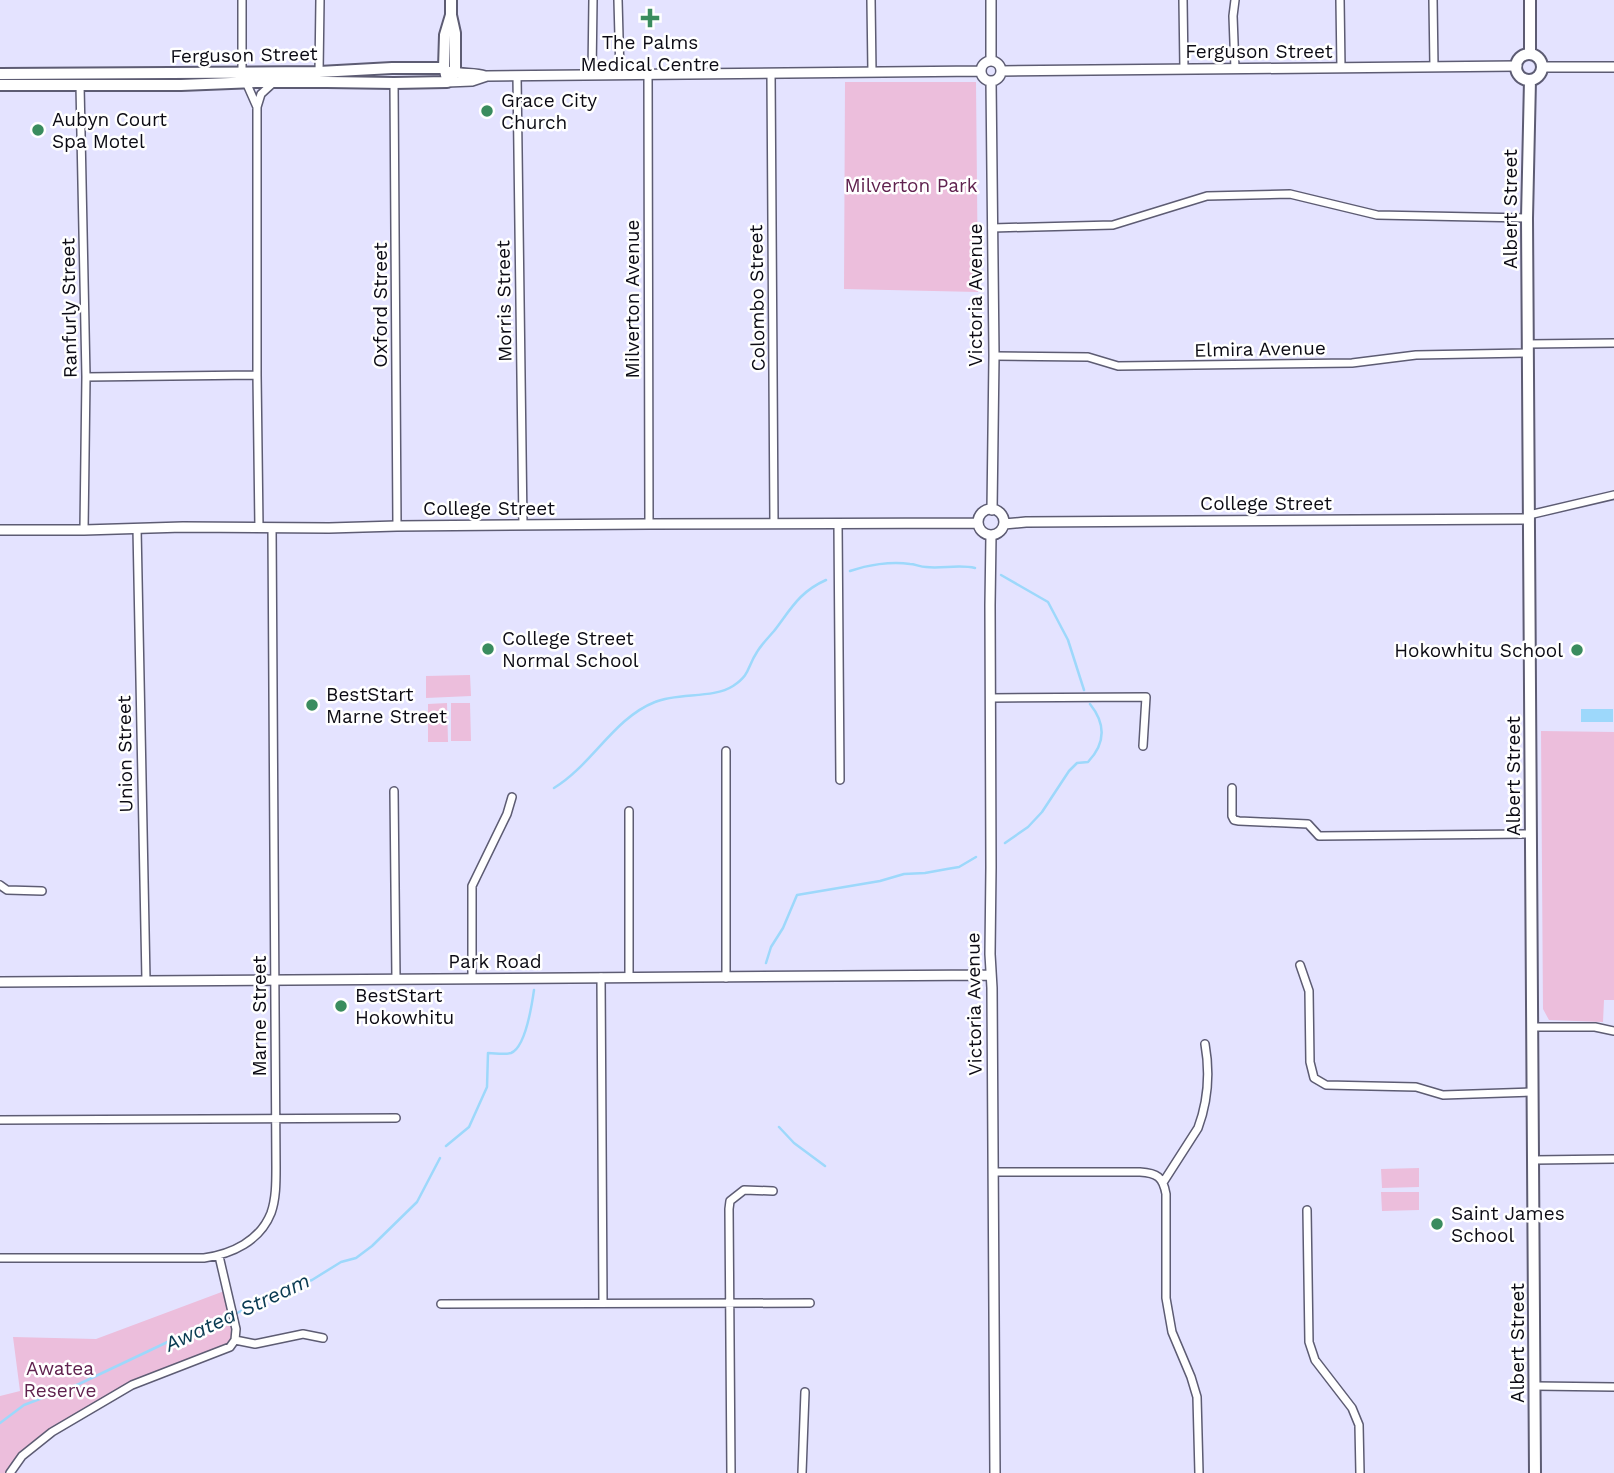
<svg xmlns="http://www.w3.org/2000/svg" width="1614" height="1473" viewBox="0 0 1614 1473" font-family="'Work Sans',sans-serif">
  <style>
    .green { fill: #ecbedc }
    .water { fill: #9dd8fb }
    .lines { fill: none; stroke-linecap: round; stroke-linejoin: round }
    .stream { stroke: #9dd8fb; stroke-width: 2.5 }
    .minor-casing { stroke: #5d5c73; stroke-width: 10 }
    .tertiary-casing { stroke: #5d5c73; stroke-width: 12 }
    .secondary-casing { stroke: #5d5c73; stroke-width: 14 }
    .minor { stroke: #fff; stroke-width: 7 }
    .tertiary { stroke: #fff; stroke-width: 9 }
    .secondary { stroke: #fff; stroke-width: 10 }
    .poi-dot { fill: #3a8c5e; stroke: #fff; stroke-width: 2.5 }
    .labels { text-anchor: middle; dominant-baseline: central; stroke-width: 5; stroke-linejoin: round; paint-order: stroke }
    .poi-label { font-size: 19px; fill: #0c0b14; stroke: #fff; text-anchor: start }
    .street-label { font-size: 19px; fill: #0c0b14; stroke: #fff }
    .park-label { font-size: 19px; fill: #60224f; stroke: #fff }
    .water-label { font-size: 21px; font-style: italic; fill: #093a51; stroke: #fff }
  </style>
  <rect width="100%" height="100%" fill="#e4e3ff"/>
  <path class="green" d="M 845,82 L 976,82 L 978,292 L 844,289 Z
    M 470,675 L 471,696 L 426,698 L 426,676 Z
    M 447,703 L 448,742 L 428,742 L 428,704 Z
    M 451,703 L 470,703 L 471,741 L 451,741 Z
    M 1541,731 L 1614,732 L 1614,1000 L 1604,1000 L 1603,1022 L 1549,1020 L 1543,1009 Z
    M 1419,1168 L 1419,1187 L 1382,1188 L 1381,1169 Z
    M 1381,1192 L 1419,1192 L 1419,1210 L 1382,1211 Z
    M 227,1290 L 236,1329 L 230,1347 L 132,1385 L 52,1432 L 10,1473 L 0,1473 L 0,1396 L 20,1391 L 13,1337 L 96,1339 Z"/>
  <path class="water" d="M 1581,709 L 1613,709 L 1613,722 L 1581,722 Z"/>
  <g class="lines">
    <path class="stream" d="M 850,571 C 867,565 891,561 910,564 C 915,564 920,567 926,567 C 942,569 959,564 975,568
      M 1001,575 L 1048,602 L 1068,640 L 1084,690
      M 554,788 C 592,765 614,718 655,702 C 678,692 713,699 733,686 C 751,674 747,667 757,652 C 761,645 768,638 774,631 C 791,609 799,592 826,580
      M 1005,843 L 1028,827 L 1042,812 L 1069,771 L 1077,763 L 1088,762 C 1106,743 1106,724 1090,704
      M 766,963 L 771,947 L 783,928 L 797,895 L 880,881 L 904,874 L 925,873 L 947,869 L 959,867 L 976,857
      M 779,1127 L 794,1143 L 825,1166
      M 446,1146 L 469,1127 L 487,1087 L 488,1053 C 495,1053 504,1055 511,1053 C 526,1047 532,1004 534,990
      M 0,1423 L 24,1405 L 79,1384 L 176,1338 L 233,1315 L 283,1290 L 312,1280 L 341,1262 L 356,1258 L 372,1246 L 417,1202 L 440,1158"/>
    <defs>
      <path id="minor" d="M 242,0 L 242,73 L 257,107
        M 618,0 L 620,74
        M 871,0 L 872,72
        M 1183,0 L 1184,69
        M 1235,0 L 1233,16 L 1235,69
        M 1340,0 L 1341,68
        M 1433,0 L 1434,67
        M 319,72 L 320,0
        M 771,73 L 774,523
        M 592,74 L 593,0
        M 648,74 L 649,524
        M 517,76 L 523,525
        M 394,83 L 397,526
        M 80,85 L 86,377 L 84,530
        M 992,228 L 1113,225 L 1207,196 L 1290,194 L 1377,215 L 1527,218
        M 1528,344 L 1614,343
        M 994,356 L 1088,357 L 1118,366 L 1352,363 L 1416,355 L 1528,353
        M 86,377 L 257,375
        M 1529,515 L 1614,495
        M 838,524 L 840,780
        M 137,528 L 146,980
        M 259,528 L 257,375 L 257,107 L 261,94 L 273,83
        M 990,698 L 1146,697 L 1143,746
        M 726,751 L 726,978
        M 1232,788 L 1232,816 L 1234,820 L 1239,821 L 1308,824 L 1319,836 L 1531,834
        M 394,791 L 396,979
        M 0,885 L 7,890 L 42,891
        M 1300,965 L 1309,991 L 1310,1062 L 1314,1078 L 1326,1085 L 1416,1087 L 1443,1095 L 1532,1092
        M 601,977 L 603,1303
        M 629,977 L 629,811
        M 472,978 L 472,886 L 507,814 L 512,797
        M 1532,1027 L 1595,1027 L 1614,1031
        M 0,1120 L 396,1118
        M 1534,1160 L 1614,1159
        M 993,1172 L 1140,1172 C 1157,1173 1163,1177 1166,1194 L 1166,1298 L 1172,1332 L 1191,1377 L 1197,1397 L 1199,1473
        M 1164,1181 L 1198,1128 C 1208,1101 1210,1072 1205,1044
        M 1307,1210 L 1309,1342 L 1315,1360 L 1352,1408 L 1359,1425 L 1360,1473
        M 0,1258 L 204,1258 C 232,1254 260,1241 271,1213 C 276,1199 276,1183 276,1168 L 272,528
        M 441,1304 L 810,1303
        M 235,1340 L 255,1344 L 303,1334 L 323,1338
        M 1535,1386 L 1614,1387
        M 10,1473 L 22,1456 L 52,1432 L 132,1385 L 230,1347 L 235,1340 L 236,1329 L 219,1256
        M 731,1473 L 729,1209 L 730,1201 L 744,1190 L 773,1191
        M 802,1473 L 805,1392"/>
      <path id="tertiary" d="M 991,61 L 991,0
        M981 71a10 10 0 1 1 20 0a10 10 0 1 1-20 0Z
        M 1542,67 L 1614,67
        M 444,68 L 447,82 L 472,81 L 487,76 L 981,71
        M 451,71 C 462,75 474,72 485,76
        M 1001,71 L 1517,66
        M 991,81 L 994,356 L 992,510
        M978 522a13 13 0 1 1 26 0a13 13 0 1 1-26 0Z
        M 1004,524 L 1026,522 L 1529,519
        M 0,530 L 84,530 L 183,527 L 329,528 L 397,526 L 649,524 L 978,523
        M 991,535 L 990,605 L 991,867 L 990,954 L 992,988 L 995,1473
        M 0,982 L 990,975"/>
      <path id="secondary" d="M 1530,54 L 1530,0
        M1516 67a13 13 0 1 1 26 0a13 13 0 1 1-26 0Z
        M 0,74 L 319,72 L 392,68 L 444,68 L 445,35 L 451,15 L 451,0
        M 1530,80 L 1527,218 L 1535,1473
        M 0,85 L 181,85 L 256,82 L 327,82 L 394,83 L 447,82 L 455,73 L 455,33 L 451,15"/>
    </defs>
    <use href="#minor" class="minor-casing"/>
    <use href="#tertiary" class="tertiary-casing"/>
    <use href="#secondary" class="secondary-casing"/>
    <use href="#minor" class="minor"/>
    <use href="#tertiary" class="tertiary"/>
    <use href="#secondary" class="secondary"/>
  </g>
  <g class="poi-dot">
    <path d="M646.5 7.5h7v7h7v7h-7v7h-7v-7h-7v-7h7z"/>
    <circle cx="487" cy="111" r="7"/>
    <circle cx="38" cy="130" r="7"/>
    <circle cx="488" cy="649" r="7"/>
    <circle cx="1577" cy="650" r="7"/>
    <circle cx="312" cy="705" r="7"/>
    <circle cx="341" cy="1006" r="7"/>
    <circle cx="1437" cy="1224" r="7"/>
  </g>
  <g class="labels">
    <g class="poi-label">
      <text x="650" y="42" text-anchor="middle">The Palms<tspan x="650" dy="22">Medical Centre</tspan></text>
      <text x="501" y="100">Grace City<tspan x="501" dy="22">Church</tspan></text>
      <text x="52" y="119">Aubyn Court<tspan x="52" dy="22">Spa Motel</tspan></text>
      <text x="502" y="638">College Street<tspan x="502" dy="22">Normal School</tspan></text>
      <text x="1563" y="650" text-anchor="end">Hokowhitu School</text>
      <text x="326" y="694">BestStart<tspan x="326" dy="22">Marne Street</tspan></text>
      <text x="355" y="995">BestStart<tspan x="355" dy="22">Hokowhitu</tspan></text>
      <text x="1451" y="1213">Saint James<tspan x="1451" dy="22">School</tspan></text>
    </g>
    <g class="street-label">
      <text x="1259" y="51">Ferguson Street</text>
      <text transform="translate(244 55) rotate(-1)">Ferguson Street</text>
      <text transform="translate(1510 209) rotate(-90)">Albert Street</text>
      <text transform="translate(975 295) rotate(-90)">Victoria Avenue</text>
      <text transform="translate(757 298) rotate(-91)">Colombo Street</text>
      <text transform="translate(632 299) rotate(-90)">Milverton Avenue</text>
      <text transform="translate(504 301) rotate(-91)">Morris Street</text>
      <text transform="translate(380 305) rotate(-90)">Oxford Street</text>
      <text transform="translate(69 308) rotate(-91)">Ranfurly Street</text>
      <text transform="translate(1260 349) rotate(-1)">Elmira Avenue</text>
      <text x="1266" y="503">College Street</text>
      <text x="489" y="508">College Street</text>
      <text transform="translate(125 754) rotate(-91)">Union Street</text>
      <text transform="translate(1513 776) rotate(-90)">Albert Street</text>
      <text x="495" y="961">Park Road</text>
      <text transform="translate(974 1004) rotate(-91)">Victoria Avenue</text>
      <text transform="translate(259 1016) rotate(-90)">Marne Street</text>
      <text transform="translate(1517 1343) rotate(-90)">Albert Street</text>
    </g>
    <g class="park-label">
      <text x="911" y="185">Milverton Park</text>
      <text x="60" y="1368">Awatea<tspan x="60" dy="22">Reserve</tspan></text>
    </g>
    <g class="water-label">
      <text transform="translate(237 1312) rotate(-25)">Awatea Stream</text>
    </g>
  </g>
</svg>
